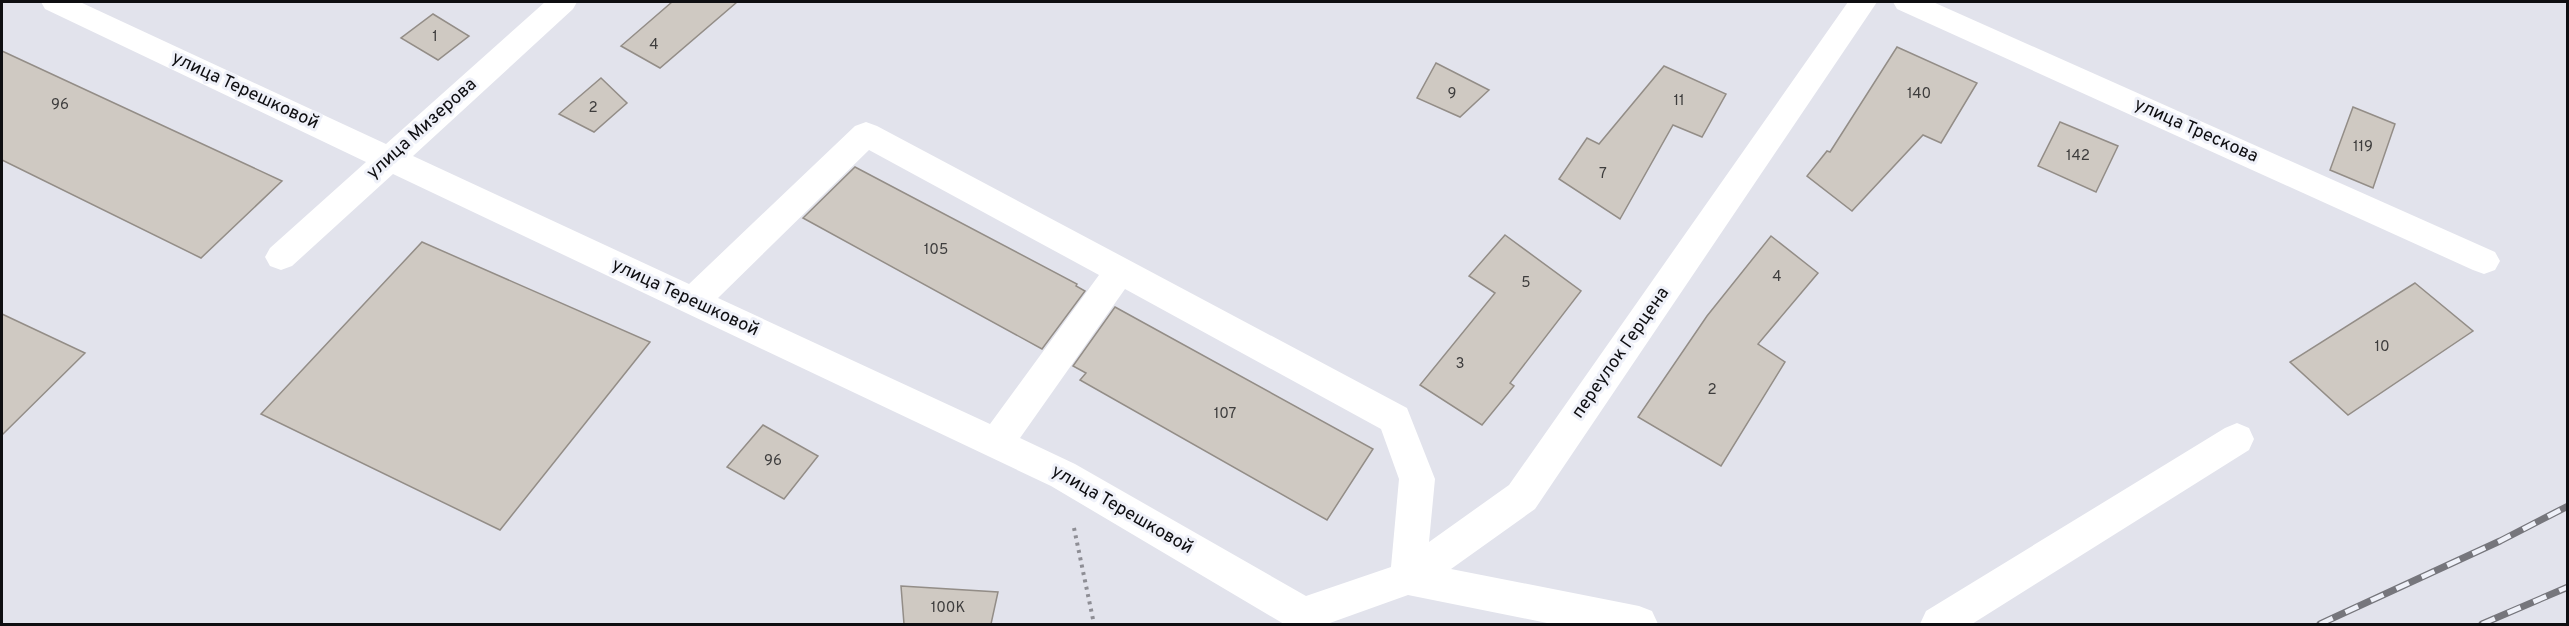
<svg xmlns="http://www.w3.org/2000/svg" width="2569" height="626" viewBox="0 0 2569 626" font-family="Overpass,sans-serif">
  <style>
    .building { fill: #cfc9c2; stroke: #938d87; stroke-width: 1.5 }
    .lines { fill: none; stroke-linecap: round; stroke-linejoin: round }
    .path { stroke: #8e8e95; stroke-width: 4; stroke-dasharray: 3 4.5; stroke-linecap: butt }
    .minor { fill: #fff; fill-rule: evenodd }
    .rail-casing { stroke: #76767c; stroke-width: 7 }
    .rail { stroke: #eff1f9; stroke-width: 4.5; stroke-dasharray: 14; stroke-linecap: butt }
    .labels { text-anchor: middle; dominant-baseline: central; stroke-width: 6; stroke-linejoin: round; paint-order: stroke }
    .number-label { font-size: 15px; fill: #3e3d3d }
    .street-label { font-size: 18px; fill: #0e0e11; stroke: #eff1f9 }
  </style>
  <rect width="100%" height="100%" fill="#e2e3ec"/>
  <path class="building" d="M 672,2 L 737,2 L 660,68 L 621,46 Z
    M 433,14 L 469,36 L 438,60 L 401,38 Z
    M 1897,47 L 1977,83 L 1941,143 L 1923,135 L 1852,211 L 1807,176 L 1827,151 L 1830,152 Z
    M 2,51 L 282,181 L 201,258 L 2,160 Z
    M 1436,63 L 1489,90 L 1460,117 L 1417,98 Z
    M 1664,66 L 1726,94 L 1702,137 L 1673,125 L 1620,219 L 1559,179 L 1587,138 L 1599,144 Z
    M 601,78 L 627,103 L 594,132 L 559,114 Z
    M 2353,107 L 2395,124 L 2373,188 L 2330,170 Z
    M 2060,122 L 2118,146 L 2096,192 L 2038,166 Z
    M 855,167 L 1077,284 L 1076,286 L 1085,291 L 1042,349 L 803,218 Z
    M 1505,235 L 1581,291 L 1510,383 L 1514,386 L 1482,425 L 1420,385 L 1495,293 L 1469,276 Z
    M 1771,236 L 1818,273 L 1758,344 L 1785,362 L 1721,466 L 1638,417 L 1707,316 Z
    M 422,242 L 650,342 L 500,530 L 261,414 Z
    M 2415,283 L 2473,331 L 2348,415 L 2290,362 Z
    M 1115,307 L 1373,449 L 1327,520 L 1080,380 L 1086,373 L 1073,366 Z
    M 2,314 L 85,353 L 2,435 Z
    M 763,425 L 818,456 L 784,499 L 727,467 Z
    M 901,586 L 998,592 L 991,624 L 904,624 Z"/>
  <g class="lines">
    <path class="path" d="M 1074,528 L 1094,624"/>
    <path class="minor" d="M 41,2 L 80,2 L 386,144 L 545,2 L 577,2 L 573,9 L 413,156 L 689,284 L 855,126 L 866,122 L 877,126 L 1407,408 L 1435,479 L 1429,542 L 1509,485 L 1848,2 L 1877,2 L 1535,509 L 1451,569 L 1639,606 L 1652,611 L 1658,624 L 1552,624 L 1408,595 L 1327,624 L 1284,624 L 1051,486 L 393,174 L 292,266 L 281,270 L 270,266 L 265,257 L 270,248 L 366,162 L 45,9 ZM 869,150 L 1099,275 L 990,424 L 718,298 ZM 1125,289 L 1381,429 L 1399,479 L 1391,567 L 1306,596 L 1075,464 L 1020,438 Z
      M 1893,2 L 1933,2 L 2495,252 L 2500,261 L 2495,270 L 2484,274 L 2473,270 L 1897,9 Z
      M 2237,423 L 2249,428 L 2254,439 L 2249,450 L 1972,624 L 1920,624 L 1926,611 L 2225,428 Z"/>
    <defs>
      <path id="rail" d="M 2320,624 L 2500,541 L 2568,506
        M 2482,624 L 2568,587"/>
    </defs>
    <use href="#rail" class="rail-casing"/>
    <use href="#rail" class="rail"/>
  </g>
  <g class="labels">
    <g class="number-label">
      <text x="435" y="37">1</text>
      <text x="654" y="45">4</text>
      <text x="1452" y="94">9</text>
      <text x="1919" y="94">140</text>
      <text x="1679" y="101">11</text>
      <text x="60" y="105">96</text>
      <text x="593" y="108">2</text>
      <text x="2363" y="147">119</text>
      <text x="2078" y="156">142</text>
      <text x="1603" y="174">7</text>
      <text x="936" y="250">105</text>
      <text x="1777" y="277">4</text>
      <text x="1526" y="283">5</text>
      <text x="2382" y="347">10</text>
      <text x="1460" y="364">3</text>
      <text x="1712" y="390">2</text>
      <text x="1225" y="414">107</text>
      <text x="773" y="461">96</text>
      <text x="948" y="608">100К</text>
    </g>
    <g class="street-label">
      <text transform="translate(245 91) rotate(25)">улица Терешковой</text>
      <text transform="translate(422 129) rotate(-42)">улица Мизерова</text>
      <text transform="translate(2196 131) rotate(24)">улица Трескова</text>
      <text transform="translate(685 298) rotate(25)">улица Терешковой</text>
      <text transform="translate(1621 353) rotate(-55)">переулок Герцена</text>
      <text transform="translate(1122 510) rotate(30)">улица Терешковой</text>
    </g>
  </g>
  <rect width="2569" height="626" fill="none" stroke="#0e0e11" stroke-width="6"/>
</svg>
